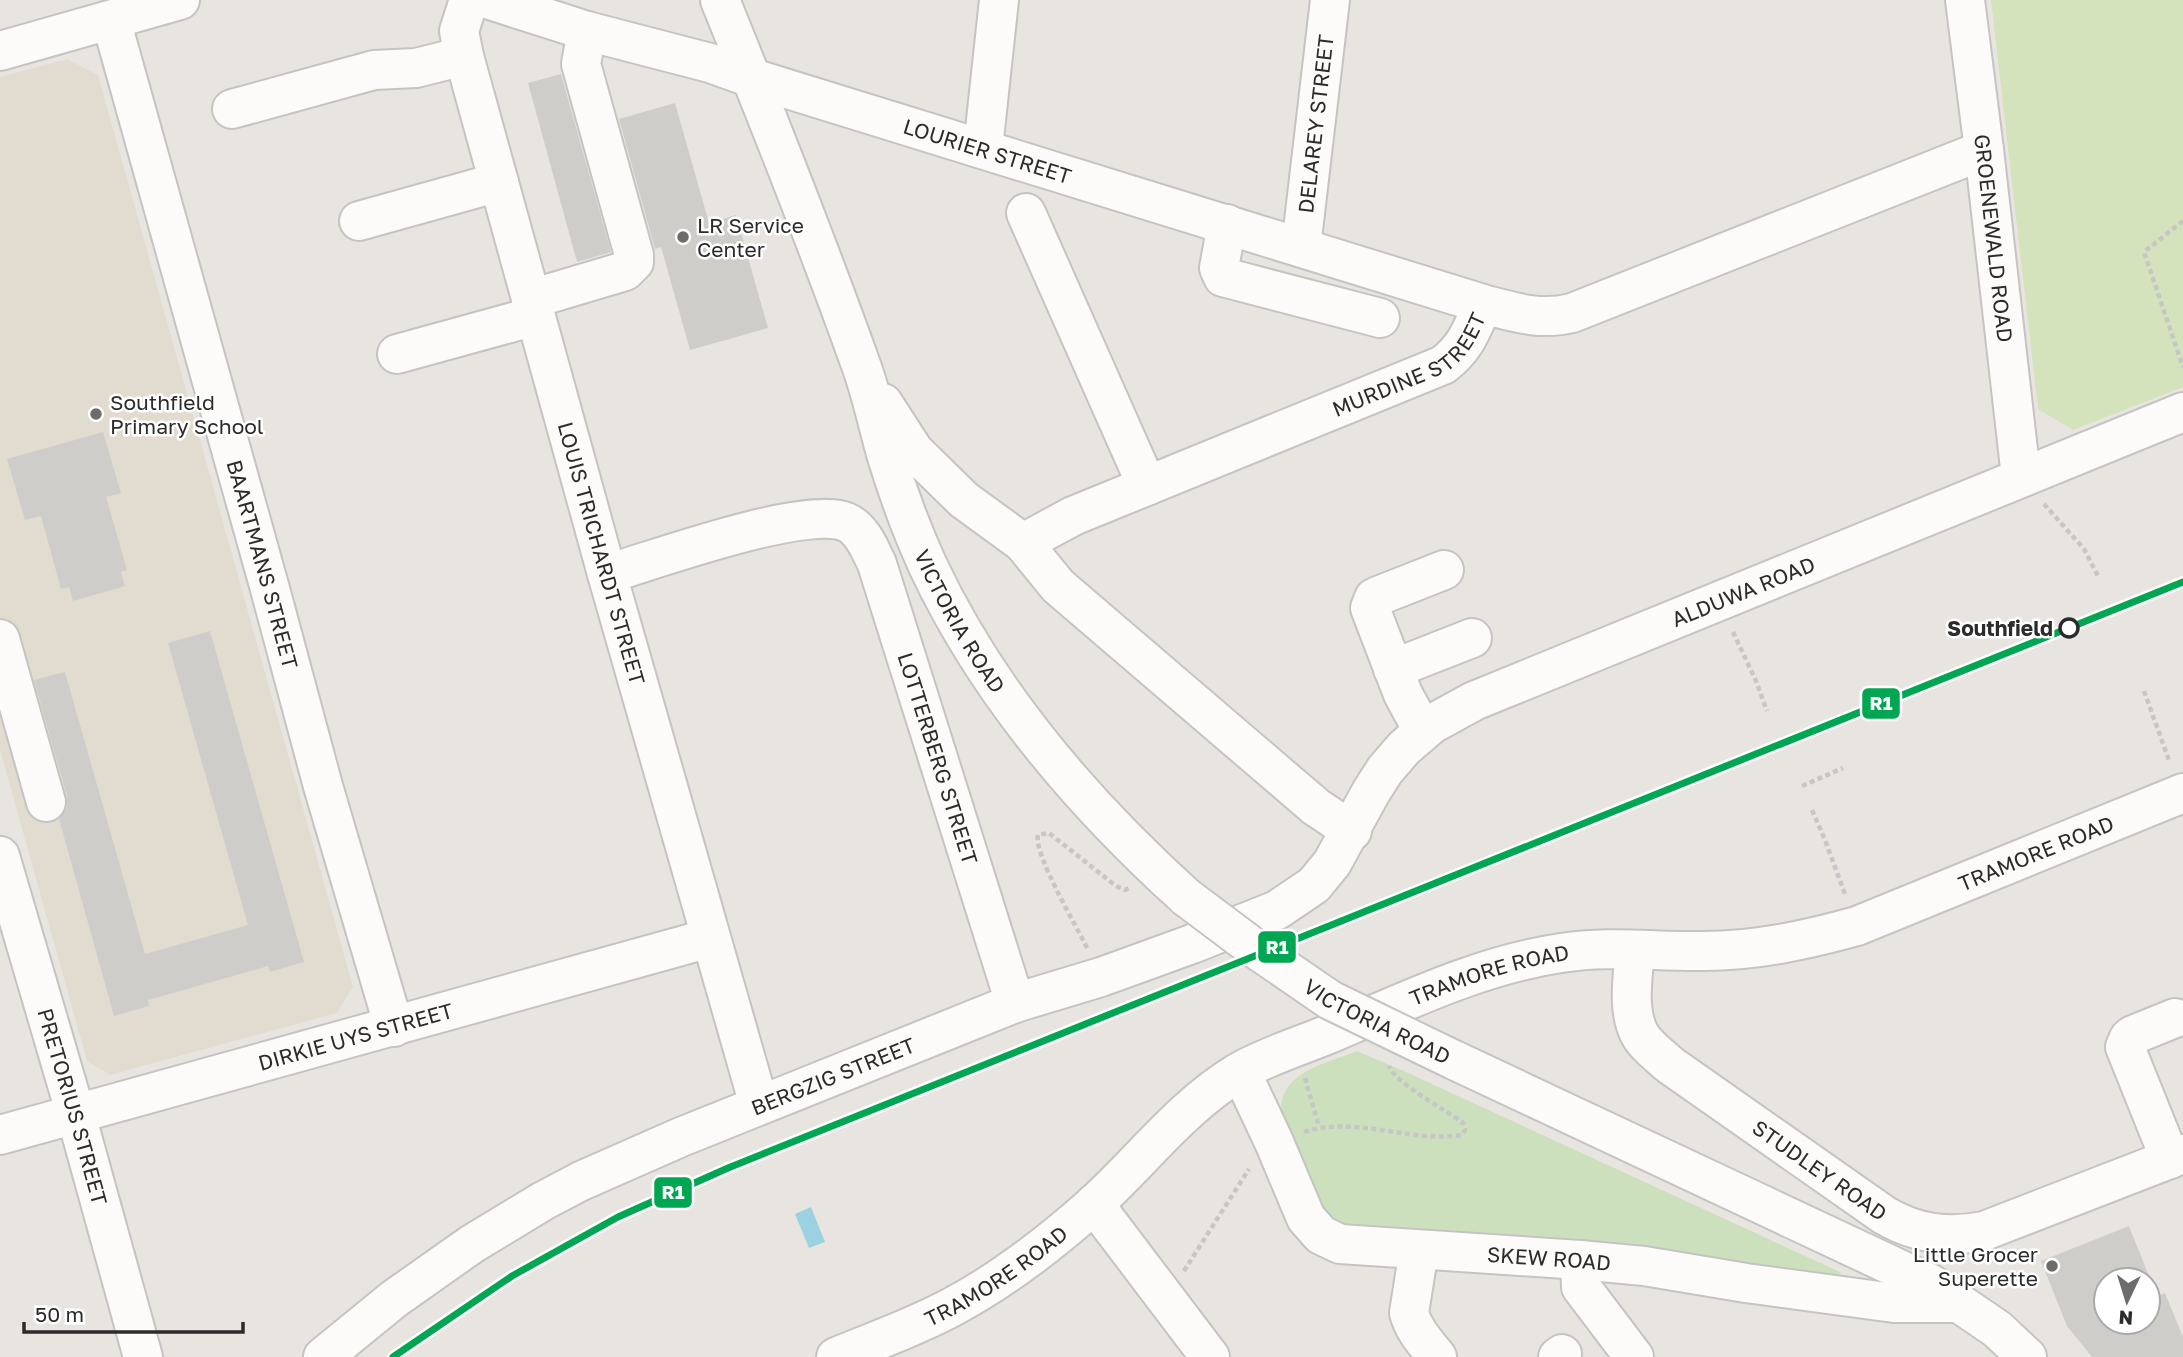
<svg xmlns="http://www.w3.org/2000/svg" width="2183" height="1357" viewBox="0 0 2183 1357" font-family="'Golos Text',sans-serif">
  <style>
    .education { fill: #e2dcd0 }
    .green { fill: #cce0bd }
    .pitch { fill: #d5e3bc }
    .water { fill: #9cd1e2 }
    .building { fill: #cfcdca; fill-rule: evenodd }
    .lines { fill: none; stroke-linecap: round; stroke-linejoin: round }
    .minor-casing { stroke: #c4c4c3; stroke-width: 42 }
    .path { stroke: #c6c6c6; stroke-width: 4.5; stroke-dasharray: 5 3.5; stroke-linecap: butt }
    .minor { stroke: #fcfbfa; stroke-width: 38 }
    .minor-bridge-casing { stroke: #c4c4c3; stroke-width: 42; stroke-linecap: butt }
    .minor-bridge { stroke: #fcfbfa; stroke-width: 38 }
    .rail-1-casing { stroke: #fff; stroke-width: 12 }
    .rail-1 { stroke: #00a651; stroke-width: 7 }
    .poi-dot { fill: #6d6c6b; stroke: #fff; stroke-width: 2.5 }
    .stop-dot { fill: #fff; stroke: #2b2b2b; stroke-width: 3.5 }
    .labels { text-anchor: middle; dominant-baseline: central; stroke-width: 5; stroke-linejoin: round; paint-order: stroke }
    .street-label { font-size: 21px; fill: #2b2b2b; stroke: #fff }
    .poi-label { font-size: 21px; fill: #2b2b2b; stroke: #fff; text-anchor: start }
    .stop-label { font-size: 21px; font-weight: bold; fill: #2b2b2b; stroke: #fff; text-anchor: end }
    .line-badge { stroke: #fff; stroke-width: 2.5 }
    .badge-label { font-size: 19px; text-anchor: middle; font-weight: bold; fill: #fff }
  </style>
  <rect width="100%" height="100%" fill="#e8e5e1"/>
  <path class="education" d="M 67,59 L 98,75 L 353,987 L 337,1013 L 110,1075 L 87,1061 L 0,750 L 0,77 Z"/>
  <path class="green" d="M 1357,1051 L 1406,1072 L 1840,1272 L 1841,1275 L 1838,1279 L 1354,1233 L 1322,1218 L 1281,1112 C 1280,1071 1326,1064 1357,1051 Z"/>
  <path class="pitch" d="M 1991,0 L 2183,0 L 2183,387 L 2073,430 L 2038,409 Z"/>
  <path class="water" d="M 811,1207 L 825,1242 L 809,1248 L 795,1214 Z"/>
  <path class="building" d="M 561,74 L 611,252 L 577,262 L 528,83 Z
    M 675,103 L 709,223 L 736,215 L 768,328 L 690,350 L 661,247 L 655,249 L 619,119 Z
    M 103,432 L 121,493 L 106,497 L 127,570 L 121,572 L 125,586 L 73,601 L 69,587 L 61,589 L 41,516 L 25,520 L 7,459 Z
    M 210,631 L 304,962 L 270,972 L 268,966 L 148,1000 L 149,1006 L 114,1016 L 59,819 L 67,808 L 67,796 L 34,680 L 65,672 L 145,954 L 248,925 L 168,643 Z
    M 2129,1226 L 2157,1296 L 2165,1293 L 2183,1337 L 2183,1357 L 2092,1357 L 2067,1326 L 2041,1261 ZM 2106,1280 L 2148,1280 L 2148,1322 L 2106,1322 Z"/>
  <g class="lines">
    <defs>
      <g id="minor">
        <path id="s1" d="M 469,0 L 459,31 L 464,56 L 607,574 L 759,1105"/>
        <path id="s2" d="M 490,0 L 587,31 L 710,63 L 752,78 L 1483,304"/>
        <path id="s3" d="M 720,0 C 769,121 817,242 861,365 C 872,395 878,426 887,457 C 898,493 912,531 928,566 C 988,694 1082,803 1186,897"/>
        <path id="s4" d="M 1965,0 L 1984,150 L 2021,477"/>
        <path id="s5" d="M 111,20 L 270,589 L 323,786 L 394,1027"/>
        <path d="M 0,51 L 180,0"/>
        <path d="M 232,109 L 374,70 L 416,68 L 464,56"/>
        <path d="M 983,148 L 999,0"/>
        <path d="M 1026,213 L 1147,486"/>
        <path d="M 359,221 L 499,182"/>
        <path d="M 1227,224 L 1219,268 L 1223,277 L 1380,318"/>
        <path id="s6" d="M 1301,247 L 1330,0"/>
        <path d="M 531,299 L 625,271 L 634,262 L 634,255 L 581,64 L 587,31"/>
        <path d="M 397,354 L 535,316"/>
        <path d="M 883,403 L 914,451 L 964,500 L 1023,543 L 1058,586 L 1316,807 L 1352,831"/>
        <path id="s7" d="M 1023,543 L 1073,516 L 1443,365 C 1466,348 1472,329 1483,304 C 1513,312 1540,321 1572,313 L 1984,150"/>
        <path id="s8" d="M 607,574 C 654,560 806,505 846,522 C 862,529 870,549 877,564 L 1015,1003"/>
        <path d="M 0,639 L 46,802"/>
        <path d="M 1393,669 L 1472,638"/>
        <path d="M 1423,731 L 1403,694 L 1370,608 L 1374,598 L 1378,596 L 1444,570"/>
        <path id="s9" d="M 0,856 L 76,1115 L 143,1357"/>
        <path id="s10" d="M 1635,950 C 1633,976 1627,1009 1639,1033 C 1645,1045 1659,1055 1670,1065 L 1884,1215 C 1916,1234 1948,1238 1984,1231 L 2183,1154"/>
        <path d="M 1454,1060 L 1931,1284 L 1997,1329 L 2027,1357"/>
        <path id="s11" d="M 1241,1072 L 1274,1142 L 1306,1218 L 1321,1235 L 1340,1244 L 1580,1260 L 1644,1266 L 1746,1283 L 1894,1303 L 1959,1303"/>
        <path id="s12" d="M 0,1135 L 710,938"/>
        <path d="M 2170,1159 L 2125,1047 L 2129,1038 L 2133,1035 L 2175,1018"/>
        <path d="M 1094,1204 L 1210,1357"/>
        <path d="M 1419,1250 L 1409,1313 C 1414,1331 1426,1343 1437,1357"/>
        <path d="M 1580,1260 L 1581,1287 L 1634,1357"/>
        <path id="s13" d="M 323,1357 L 394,1299 L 472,1244 L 543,1201 L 581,1181 L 681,1137 L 1015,1003 L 1101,977 L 1192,944 L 1277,910 L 1314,885 L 1332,863 L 1371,792 L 1385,770 L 1404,748 L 1432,724 L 1474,701 L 2183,412"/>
        <path id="s14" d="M 836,1357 C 875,1341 915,1327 952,1307 C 1003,1280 1048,1245 1091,1207 C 1141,1162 1181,1107 1239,1072 C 1267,1056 1300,1046 1329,1034 C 1404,1002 1480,965 1561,953 C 1608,945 1657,952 1704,951 C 1757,951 1806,940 1857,926 L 2183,793"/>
        <path d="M 1558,1357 L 1562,1354"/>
      </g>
    </defs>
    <use href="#minor" class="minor-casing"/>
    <path class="path" d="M 2183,221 L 2144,252 L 2183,367
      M 2044,504 L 2084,549 L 2099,578
      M 1733,632 L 1756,681 L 1767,711
      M 2144,691 L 2170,763
      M 1802,786 L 1843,768
      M 1812,810 L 1825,840 L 1846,897
      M 1087,948 C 1077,927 1033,853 1038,835 L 1049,833 L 1116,886 L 1125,890 L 1129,888
      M 1305,1078 L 1319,1127
      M 1304,1132 C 1355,1115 1409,1143 1462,1135 L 1465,1130 L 1463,1123 C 1446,1110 1395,1083 1389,1066
      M 1184,1271 L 1249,1169"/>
    <use href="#minor" class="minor"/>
    <defs>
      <g id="minor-bridge">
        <path id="s15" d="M 1186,897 L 1250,945 L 1330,1000 L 1454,1060"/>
      </g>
    </defs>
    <use href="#minor-bridge" class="minor-bridge-casing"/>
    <use href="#minor-bridge" class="minor-bridge"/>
    <defs>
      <path id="rail-1" d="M 393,1357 L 512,1276 L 618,1217 L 728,1168 L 2183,582"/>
    </defs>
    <use href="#rail-1" class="rail-1-casing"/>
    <use href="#rail-1" class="rail-1"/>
  </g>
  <g class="poi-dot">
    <circle cx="683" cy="237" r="7"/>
    <circle cx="96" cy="414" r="7"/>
    <circle cx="2052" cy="1266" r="7"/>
  </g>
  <circle class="stop-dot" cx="2069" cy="628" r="9"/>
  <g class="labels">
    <g class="street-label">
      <text stroke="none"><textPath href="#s6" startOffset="124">DELAREY STREET</textPath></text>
      <text stroke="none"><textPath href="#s2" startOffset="520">LOURIER STREET</textPath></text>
      <text stroke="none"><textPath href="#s4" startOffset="240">GROENEWALD ROAD</textPath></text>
      <text stroke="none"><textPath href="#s7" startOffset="429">MURDINE STREET</textPath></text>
      <text stroke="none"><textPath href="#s1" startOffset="574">LOUIS TRICHARDT STREET</textPath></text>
      <text stroke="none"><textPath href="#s5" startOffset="565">BAARTMANS STREET</textPath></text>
      <text stroke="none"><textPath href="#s13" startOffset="1645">ALDUWA ROAD</textPath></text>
      <text stroke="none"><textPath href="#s3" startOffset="667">VICTORIA ROAD</textPath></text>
      <text stroke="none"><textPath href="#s8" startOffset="504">LOTTERBERG STREET</textPath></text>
      <text stroke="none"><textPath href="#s14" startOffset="1335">TRAMORE ROAD</textPath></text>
      <text stroke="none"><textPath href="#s14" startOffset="768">TRAMORE ROAD</textPath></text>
      <text stroke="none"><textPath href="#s15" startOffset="229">VICTORIA ROAD</textPath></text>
      <text stroke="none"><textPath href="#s12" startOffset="369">DIRKIE UYS STREET</textPath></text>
      <text stroke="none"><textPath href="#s13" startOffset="586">BERGZIG STREET</textPath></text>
      <text stroke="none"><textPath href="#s9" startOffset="261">PRETORIUS STREET</textPath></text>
      <text stroke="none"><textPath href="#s10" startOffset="312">STUDLEY ROAD</textPath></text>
      <text stroke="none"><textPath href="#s11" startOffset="413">SKEW ROAD</textPath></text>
      <text stroke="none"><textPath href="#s14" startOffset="180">TRAMORE ROAD</textPath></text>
    </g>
    <g class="poi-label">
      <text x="697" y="225">LR Service<tspan x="697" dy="24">Center</tspan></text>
      <text x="110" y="402">Southfield<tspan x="110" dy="24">Primary School</tspan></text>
      <text x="2038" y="1254" text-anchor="end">Little Grocer<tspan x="2038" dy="24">Superette</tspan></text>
    </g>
    <g class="stop-label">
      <text x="2053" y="628">Southfield</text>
    </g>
  </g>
  <g class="line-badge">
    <rect x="1861" y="687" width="40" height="33" rx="7" fill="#00a651"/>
    <rect x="1257" y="930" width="40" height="34" rx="7" fill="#00a651"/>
    <rect x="653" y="1176" width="40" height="33" rx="7" fill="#00a651"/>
  </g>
  <g class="badge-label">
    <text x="1881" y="710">R1</text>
    <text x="1277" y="954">R1</text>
    <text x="673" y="1199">R1</text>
  </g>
  <g transform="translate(2127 1301) rotate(184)"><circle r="33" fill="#ffffff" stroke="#aaaaaa" stroke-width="2"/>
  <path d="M0-5L12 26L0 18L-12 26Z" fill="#6d6c6b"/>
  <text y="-10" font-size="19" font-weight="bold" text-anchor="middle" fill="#2b2b2b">N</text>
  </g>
  <path d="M24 1322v10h219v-10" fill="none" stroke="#2b2b2b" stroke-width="3.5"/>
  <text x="35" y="1322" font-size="21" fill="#2b2b2b" stroke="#ffffff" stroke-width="5" paint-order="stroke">50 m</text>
</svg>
